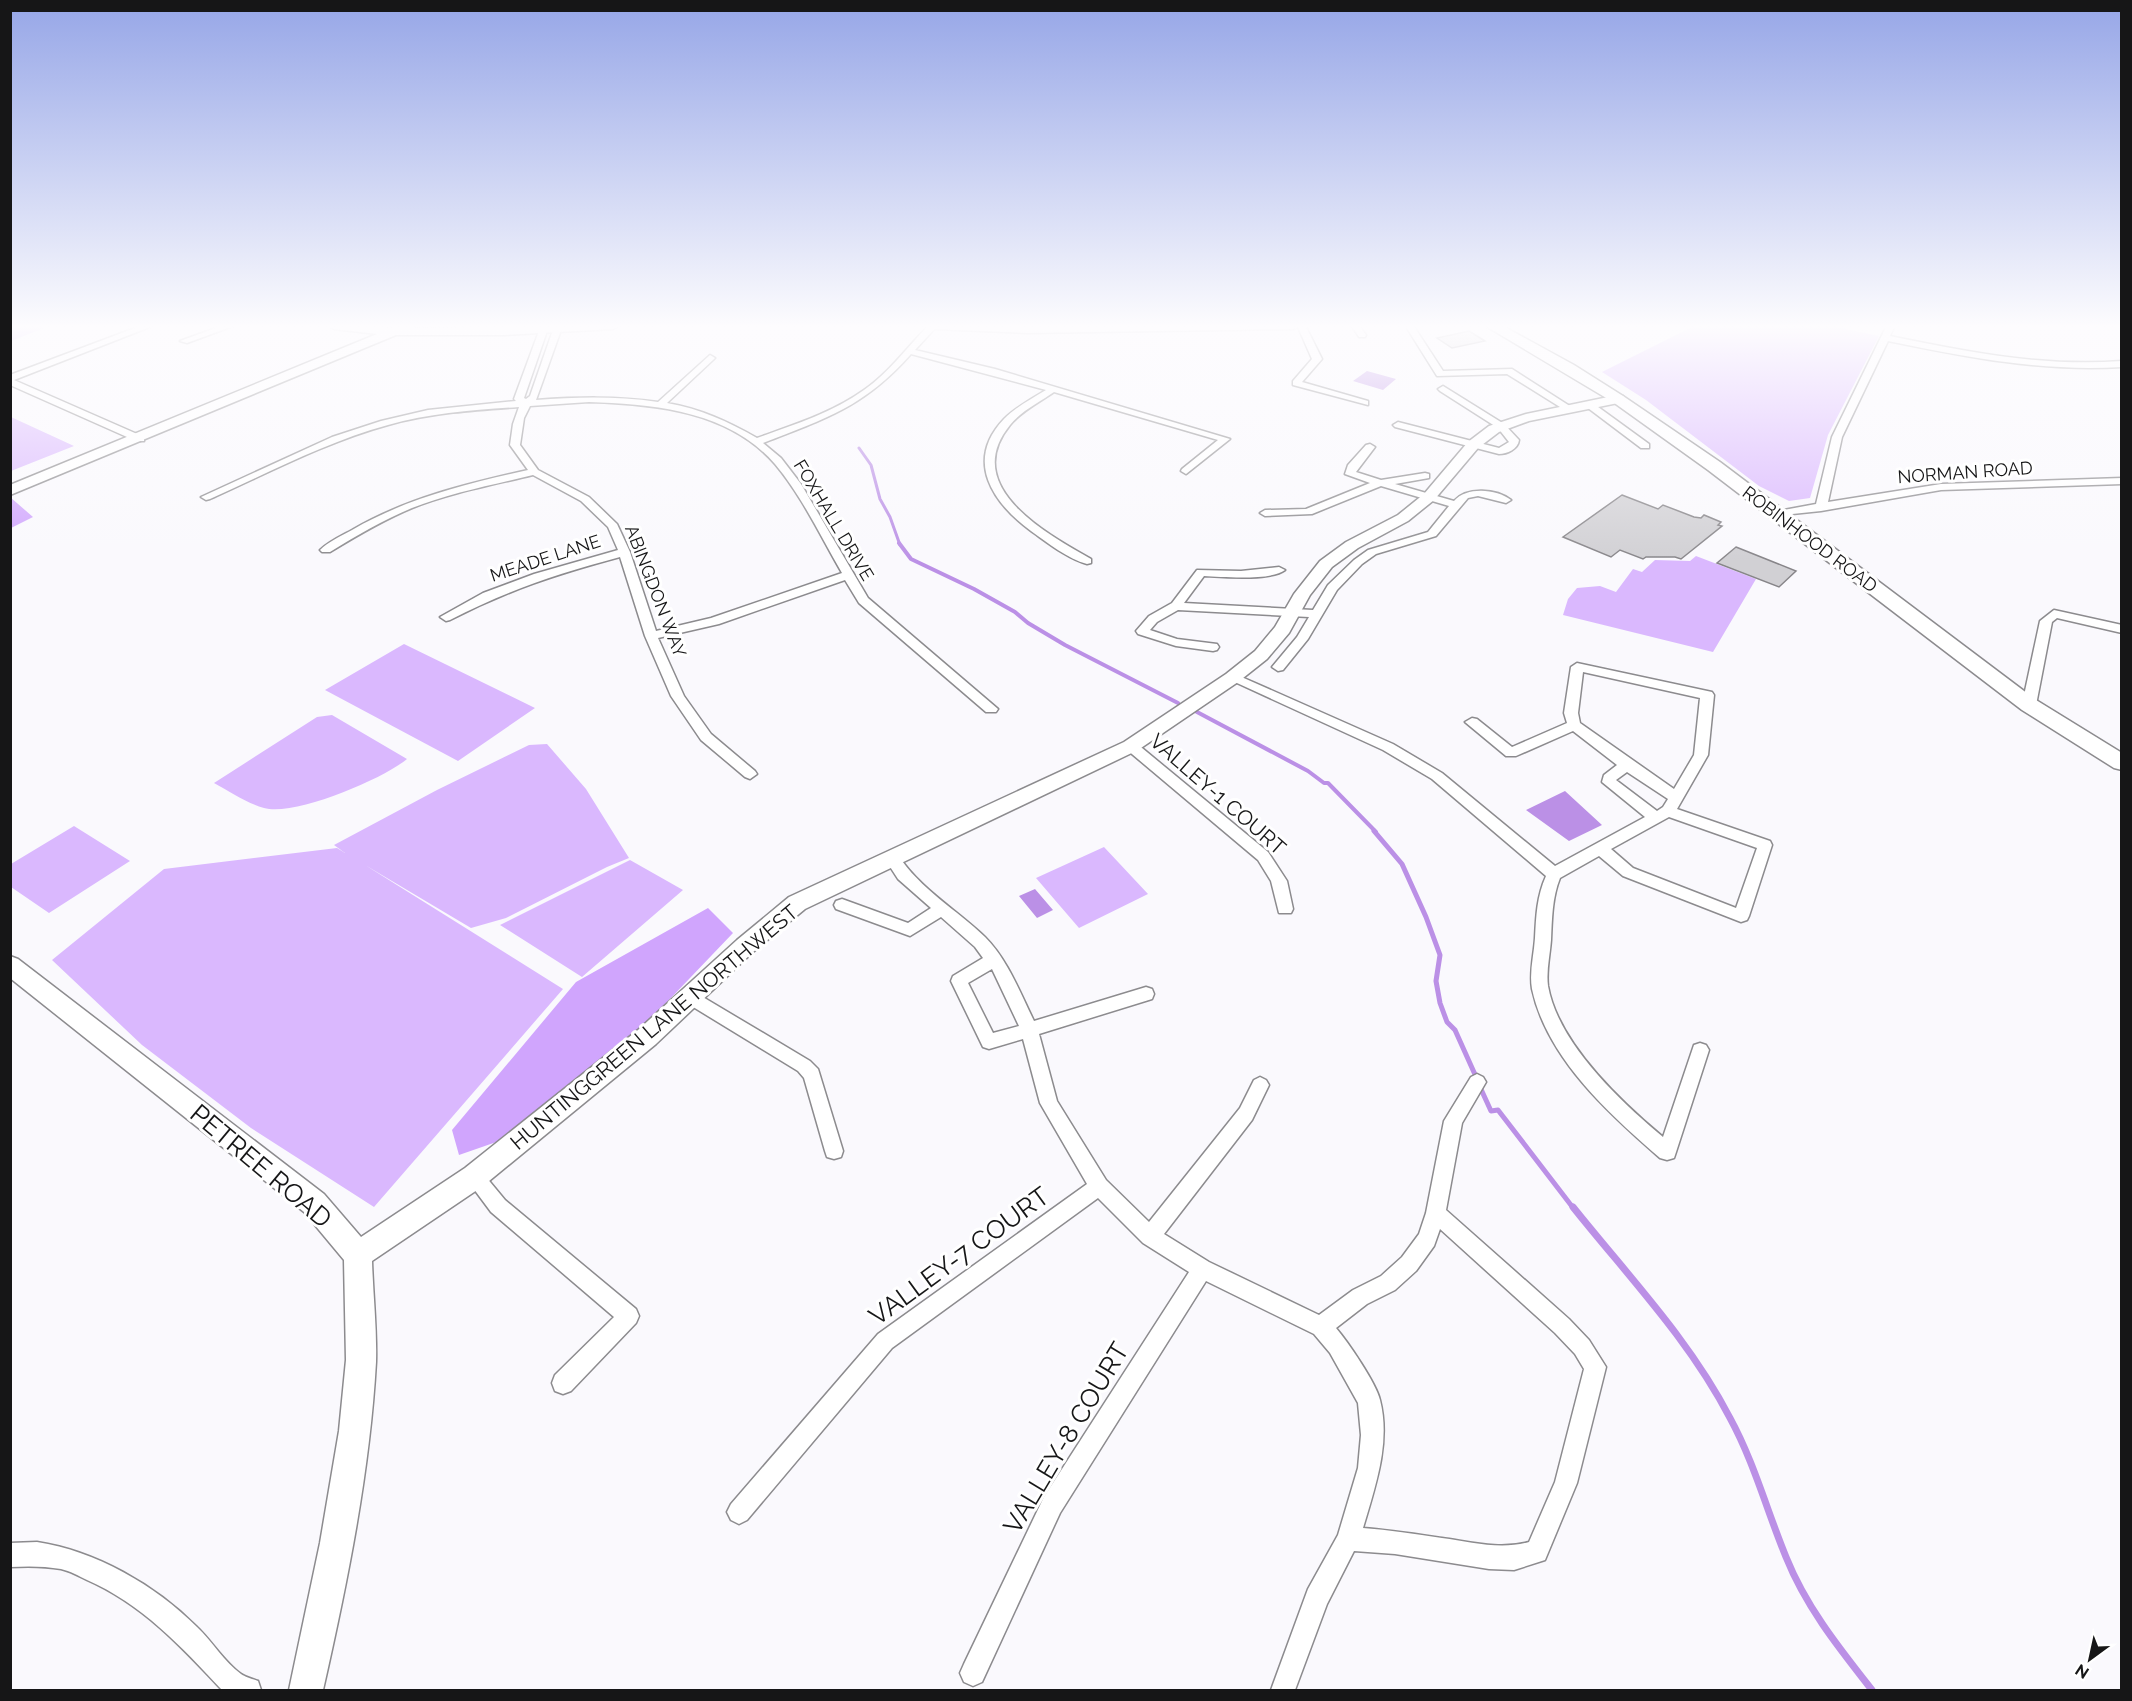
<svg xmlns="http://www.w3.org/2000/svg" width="2132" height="1701" viewBox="0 0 2132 1701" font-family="Raleway,sans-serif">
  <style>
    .green { fill: #dab8fe }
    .forest { fill: #d0a5fd }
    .water { fill: #bb90e6 }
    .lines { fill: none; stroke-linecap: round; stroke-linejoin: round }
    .stream-far3 { stroke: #bb90e6; stroke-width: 3 }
    .stream-far2 { stroke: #bb90e6; stroke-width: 4 }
    .stream-far1 { stroke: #bb90e6; stroke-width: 5 }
    .stream { stroke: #bb90e6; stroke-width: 7 }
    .building { fill: #d1d0d4; stroke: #878589; stroke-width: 1.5 }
    .street-casing { stroke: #8c8b8e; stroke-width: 3 }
    .secondary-casing { stroke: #8c8b8e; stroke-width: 3 }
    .primary-casing { stroke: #8c8b8e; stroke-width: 3 }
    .street { fill: #fff; fill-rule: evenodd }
    .secondary { fill: #fff; fill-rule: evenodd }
    .primary { fill: #fff; fill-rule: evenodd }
    .labels { text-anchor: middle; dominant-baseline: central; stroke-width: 6; stroke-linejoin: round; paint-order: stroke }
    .far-street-label { font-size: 18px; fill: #161617; stroke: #fff }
    .street-label { font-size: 21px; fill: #161617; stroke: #fff }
    .near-street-label { font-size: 26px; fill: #161617; stroke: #fff }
  </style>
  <rect width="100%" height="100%" fill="#faf9fd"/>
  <path class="green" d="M 1696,325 L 1827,325 L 1879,336 L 1828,435 L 1810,498 L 1789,501 L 1759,486 L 1646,400 L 1602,372 Z
    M 11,417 L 74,446 L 11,471 Z
    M 1696,556 L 1756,579 L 1713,652 L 1563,615 L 1568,599 L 1577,588 L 1600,586 L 1616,592 L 1633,569 L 1642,572 L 1655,560 L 1690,561 Z
    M 404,644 L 535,708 L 458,761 L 325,690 Z
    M 332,715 L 407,759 C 383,779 294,817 264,808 C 246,803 229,791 214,783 L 317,717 Z
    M 547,744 L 586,789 L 629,858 L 607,867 L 506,918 L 471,928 L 365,865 L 563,989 L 374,1207 L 251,1128 L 142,1045 L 52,960 L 164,869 L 337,848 L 345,853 L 334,845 L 437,790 L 529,745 Z
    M 74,826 L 130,861 L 49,913 L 11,887 L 11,864 Z
    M 1104,847 L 1148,894 L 1079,928 L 1036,878 Z
    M 630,860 L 683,890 L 582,977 L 500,925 Z"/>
  <path class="forest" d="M 11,325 L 52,325 L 11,341 Z
    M 10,497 L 33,517 L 11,528 L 10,528 Z
    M 708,908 L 733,933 L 647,1023 L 505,1139 L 459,1155 L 452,1130 L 576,982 Z"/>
  <path class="water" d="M 1367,371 L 1396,379 L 1383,390 L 1353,381 Z
    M 1565,791 L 1602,825 L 1569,841 L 1526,810 Z
    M 1035,889 L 1053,910 L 1037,918 L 1019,896 Z"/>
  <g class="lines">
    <path class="stream-far3" d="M 859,448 L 871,465 L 880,499 L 890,517 L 900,545"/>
    <path class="stream-far2" d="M 899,543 L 911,559 L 974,589 L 1015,612 L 1028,623 L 1065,645 L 1178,703
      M 1197,712 L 1308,771 L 1324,783 L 1328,783 L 1376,832"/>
    <path class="stream-far1" d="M 1374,831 L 1402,864 L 1426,917 L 1440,955 L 1436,981 L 1440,1003 L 1447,1022 L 1455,1030 L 1477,1079
      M 1480,1087 L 1491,1111 L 1498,1110 L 1574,1209"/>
    <path class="stream" d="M 1573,1207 C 1628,1276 1689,1339 1730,1418 C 1754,1462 1767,1511 1786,1557 C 1806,1607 1839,1648 1872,1690"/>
  </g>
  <path class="building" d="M 1469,331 L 1485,341 L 1452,348 L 1437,338 Z
    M 1622,495 L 1658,509 L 1663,505 L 1694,517 L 1701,518 L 1704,515 L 1721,522 L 1718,525 L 1722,526 L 1681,559 L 1675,557 L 1646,557 L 1643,559 L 1620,550 L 1611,557 L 1563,537 Z
    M 1736,547 L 1796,571 L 1779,587 L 1717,563 Z"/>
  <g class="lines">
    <defs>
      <path id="street" d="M 143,325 L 155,325 L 14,380 L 144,437 L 144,441 L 136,441 L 10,385 L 10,375 Z
        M 224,325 L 236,325 L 187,343 L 180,341 Z
        M 929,325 L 938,325 L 915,350 L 995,369 L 1230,439 L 1186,474 L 1181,471 L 1182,469 L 1218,440 L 1054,392 C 1040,402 1021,411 1010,425 C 960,486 1045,533 1091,559 L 1091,563 L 1087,564 C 1068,559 1048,543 1031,531 C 993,503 964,461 1004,419 C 1016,407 1031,399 1046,390 L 911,354 C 864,407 827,418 763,443 L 781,458 L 801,484 L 868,598 L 998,709 L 996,712 L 986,712 L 859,603 L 845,580 L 719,624 L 658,638 L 684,696 L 711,734 L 755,771 L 757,774 L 750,779 L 745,777 L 701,740 L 671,696 L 645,636 L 620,557 C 557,574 508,590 450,620 L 446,621 L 440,617 L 483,593 L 534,574 L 618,550 L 608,527 L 581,501 L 533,475 C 492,485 450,493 412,508 C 383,520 356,536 330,552 L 322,552 L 320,550 C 328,542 341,536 352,530 C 407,498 466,484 528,470 L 510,445 L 513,424 L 519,407 C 475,410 431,413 388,425 C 326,442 268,473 210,499 L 206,500 L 201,497 L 332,437 L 381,421 L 428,410 L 516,401 L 514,399 L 539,331 L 543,328 L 547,331 L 524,398 L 526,399 L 530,396 L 553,330 L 557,327 L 561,330 L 536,400 C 578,397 616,396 658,402 L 710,355 L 715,358 L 713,360 L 667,403 C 701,409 727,421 757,438 C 793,425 832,413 864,390 C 890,372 907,347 929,325 ZM 589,402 C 654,404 729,411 775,464 C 802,496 821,537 842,573 L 711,618 L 656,631 L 630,552 L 617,524 L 589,497 L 538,470 L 520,445 L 524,418 L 530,406 Z
        M 1297,325 L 1305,325 L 1322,359 L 1302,382 L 1368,401 L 1368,405 L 1293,385 L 1293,381 L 1312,359 Z
        M 1351,325 L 1359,325 L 1366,335 L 1365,337 L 1359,337 Z
        M 1405,325 L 1413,325 L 1443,371 L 1512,369 L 1576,410 L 1568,412 L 1507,374 L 1437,376 Z
        M 1887,325 L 1895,325 L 1890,336 C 1967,352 2042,367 2122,361 L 2122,367 C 2041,372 1966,357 1888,341 L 1842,437 L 1828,502 L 1941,484 L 2122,478 L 2122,484 L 1941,490 L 1821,511 L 1773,516 L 1773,512 L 1816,504 L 1832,437 Z
        M 1443,386 L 1504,424 L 1519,440 C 1518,449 1507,454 1499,454 L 1395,427 L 1393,425 L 1398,422 L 1499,448 L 1509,442 L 1498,428 L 1440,391 L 1438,389 Z
        M 1588,404 L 1594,404 L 1649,444 L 1649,448 L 1641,448 L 1588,408 Z
        M 1370,444 L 1375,447 L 1356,472 L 1381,480 L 1425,473 L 1429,474 L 1429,478 L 1395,484 L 1454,501 C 1467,486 1497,489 1511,500 L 1506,503 L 1478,496 L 1468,498 L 1436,536 L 1376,554 L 1362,564 L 1337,590 L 1308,639 L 1283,670 L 1278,671 L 1272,667 L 1297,637 L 1309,617 L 1178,610 L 1157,622 L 1150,630 L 1177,639 L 1217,644 L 1219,647 L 1217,650 L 1213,651 L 1176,646 L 1138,634 L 1136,631 L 1149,616 L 1172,603 L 1197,570 L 1241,571 L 1279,567 L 1285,570 C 1271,581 1223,577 1204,576 L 1184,603 L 1313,610 L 1328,585 L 1354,560 L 1368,550 L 1428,532 L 1449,506 L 1381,486 L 1312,514 L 1265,516 L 1260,513 L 1265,510 L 1306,509 L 1370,483 L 1345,474 L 1348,465 L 1366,445 Z
        M 2054,610 L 2122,625 L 2122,633 L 2057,618 L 2052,622 L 2036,705 L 2029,709 L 2024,708 L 2022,705 L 2040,621 Z
        M 1577,663 L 1712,692 L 1714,695 L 1708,755 L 1677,809 L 1770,841 L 1772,845 L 1749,916 L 1747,920 L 1741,922 L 1623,876 L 1599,856 L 1560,878 C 1552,898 1552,919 1551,940 C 1550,955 1546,971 1548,986 C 1558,1043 1620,1101 1663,1137 L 1694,1045 L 1700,1043 L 1706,1045 L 1709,1050 L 1676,1152 L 1674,1158 L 1667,1160 L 1660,1158 C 1609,1114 1547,1058 1532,989 C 1529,972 1534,955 1535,938 C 1536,916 1537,896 1546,876 L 1432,779 L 1383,750 L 1226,678 L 1227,675 L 1237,675 L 1393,744 L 1442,773 L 1555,866 L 1645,817 L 1602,782 L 1604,775 L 1617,765 L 1573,731 L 1516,756 L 1506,756 L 1465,722 L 1472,718 L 1477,719 L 1512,747 L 1567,723 L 1564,713 L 1571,667 ZM 1583,672 L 1700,698 L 1694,755 L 1674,789 L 1580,723 L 1578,713 ZM 1627,772 L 1668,799 L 1663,807 L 1657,811 L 1616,780 ZM 1669,817 L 1757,848 L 1736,908 L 1633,868 L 1611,849 Z
        M 1131,741 L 1136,743 L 1268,852 L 1287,881 L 1293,909 L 1291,913 L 1279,913 L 1271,881 L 1258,860 L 1126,749 L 1124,746 L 1126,743 Z
        M 893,854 L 898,855 C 920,889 957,910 985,937 C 1008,960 1020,993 1034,1021 L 1146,987 L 1152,989 L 1154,994 L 1152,999 L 1039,1034 L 1057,1101 L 1106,1180 L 1149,1222 L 1240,1108 L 1254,1080 L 1260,1077 L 1266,1080 L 1269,1085 L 1252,1120 L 1164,1234 L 1209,1262 L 1319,1315 L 1353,1290 L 1381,1276 L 1402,1257 L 1419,1234 L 1426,1213 L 1444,1121 L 1471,1077 L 1477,1074 L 1483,1077 L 1486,1082 L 1462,1123 L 1446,1210 L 1569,1319 L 1589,1340 L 1606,1367 L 1577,1483 L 1545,1560 L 1514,1570 L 1489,1569 L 1395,1554 L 1354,1551 L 1327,1604 L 1295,1690 L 1271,1690 L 1308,1589 L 1338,1535 L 1358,1468 L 1361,1435 L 1358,1403 L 1330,1353 L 1314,1334 L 1206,1281 L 1060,1513 L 982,1682 L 973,1686 L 964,1682 L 960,1673 L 964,1664 L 1044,1497 L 1189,1272 L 1143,1243 L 1098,1198 L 892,1348 L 747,1520 L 739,1524 L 731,1520 L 727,1512 L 731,1504 L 878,1334 L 1087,1184 L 1040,1103 L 1023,1039 L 989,1049 L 983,1047 L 951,981 L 953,976 L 983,958 L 975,947 L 941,917 L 910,936 L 836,909 L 834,905 L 836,901 L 842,899 L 908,923 L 931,908 L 898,879 L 885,859 L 888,855 ZM 992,969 L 1019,1026 L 993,1033 L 968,983 ZM 1440,1229 L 1555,1333 L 1575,1354 L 1584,1369 L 1555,1482 L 1529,1542 C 1500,1550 1471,1542 1442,1538 C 1415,1534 1389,1530 1363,1528 C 1375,1487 1391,1443 1380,1400 C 1376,1383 1348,1342 1336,1328 L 1367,1304 L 1395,1290 L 1416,1271 L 1434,1246 Z
        M 691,990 L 810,1061 L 818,1069 L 843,1151 L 841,1157 L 834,1159 L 827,1157 L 825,1151 L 804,1078 L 798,1071 L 685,1002 L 683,997 L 685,992 Z
        M 474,1168 L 481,1171 L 505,1200 L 636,1309 L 639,1316 L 636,1323 L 571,1391 L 563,1394 L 555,1391 L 552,1383 L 555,1375 L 614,1317 L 491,1212 L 465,1177 L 467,1171 Z
        M 37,1542 C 96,1551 155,1585 197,1627 C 212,1641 224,1662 241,1674 C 245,1677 253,1679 258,1681 L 261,1690 L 222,1690 C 182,1647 142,1604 87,1580 C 79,1576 70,1571 61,1569 C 44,1566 28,1566 10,1567 L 10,1543 Z"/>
      <path id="secondary" d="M 328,325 L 393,328 L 400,325 L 416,325 L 413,328 L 439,328 L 619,325 L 613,329 L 504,335 L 396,335 L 10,495 L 10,485 L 377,334 L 334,329 Z
        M 928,325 L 1300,325 L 1294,329 L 1027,333 L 934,329 Z
        M 1618,395 L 1623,396 L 1625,399 L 1623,402 L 1529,421 L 1499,432 L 1478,448 L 1434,500 L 1408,521 L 1358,548 L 1332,567 L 1310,595 L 1289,633 L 1267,659 L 1238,682 L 1138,750 L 805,909 L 753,952 L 656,1044 L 483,1186 L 372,1261 C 373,1295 377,1329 376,1362 C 370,1471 347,1584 323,1690 L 289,1690 L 320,1543 L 339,1431 L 346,1360 L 344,1260 L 304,1212 L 10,978 L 10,956 L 18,959 L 324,1194 L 361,1237 L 465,1168 L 638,1030 L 737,940 L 789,897 L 1124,742 L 1226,674 L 1255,651 L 1275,627 L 1294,594 L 1320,561 L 1346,542 L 1398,515 L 1424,494 L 1468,442 L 1489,426 L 1526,414 Z"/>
      <path id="primary" d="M 1484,325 L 1501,325 L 1574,365 L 1623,396 L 1720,462 L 2036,700 L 2122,753 L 2122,770 L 2114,768 L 2022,710 L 1708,470 L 1613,402 Z"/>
    </defs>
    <use href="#street" class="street-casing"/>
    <use href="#secondary" class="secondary-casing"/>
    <use href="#primary" class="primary-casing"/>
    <use href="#street" class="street"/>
    <use href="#secondary" class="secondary"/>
    <use href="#primary" class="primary"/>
  </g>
  <linearGradient id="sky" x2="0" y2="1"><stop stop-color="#96a6e7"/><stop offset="0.58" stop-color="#fdfcfe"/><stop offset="1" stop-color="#fdfcfe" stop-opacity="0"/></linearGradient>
  <rect width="2132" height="563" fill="url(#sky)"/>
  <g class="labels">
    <g class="far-street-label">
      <text transform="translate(1965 472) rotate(-4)">NORMAN ROAD</text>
      <text transform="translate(834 520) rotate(59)">FOXHALL DRIVE</text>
      <text transform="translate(1810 539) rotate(37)">ROBINHOOD ROAD</text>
      <text transform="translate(545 558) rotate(-18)">MEADE LANE</text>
      <text transform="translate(656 591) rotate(69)">ABINGDON WAY</text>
    </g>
    <g class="street-label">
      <text transform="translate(1218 794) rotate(41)">VALLEY-1 COURT</text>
      <text transform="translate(654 1027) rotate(-40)">HUNTINGGREEN LANE NORTHWEST</text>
    </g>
    <g class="near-street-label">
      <text transform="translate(261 1166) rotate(40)">PETREE ROAD</text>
      <text transform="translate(959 1256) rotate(-36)">VALLEY-7 COURT</text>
      <text transform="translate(1066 1438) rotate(-59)">VALLEY-8 COURT</text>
    </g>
  </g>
  <rect width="2132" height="1701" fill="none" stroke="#161617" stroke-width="24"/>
  <g transform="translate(2090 1659) rotate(213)" stroke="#ffffff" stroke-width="4.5" paint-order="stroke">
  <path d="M0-4.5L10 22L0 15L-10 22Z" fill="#161617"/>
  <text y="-9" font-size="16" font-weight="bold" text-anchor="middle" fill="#161617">N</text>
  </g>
</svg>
